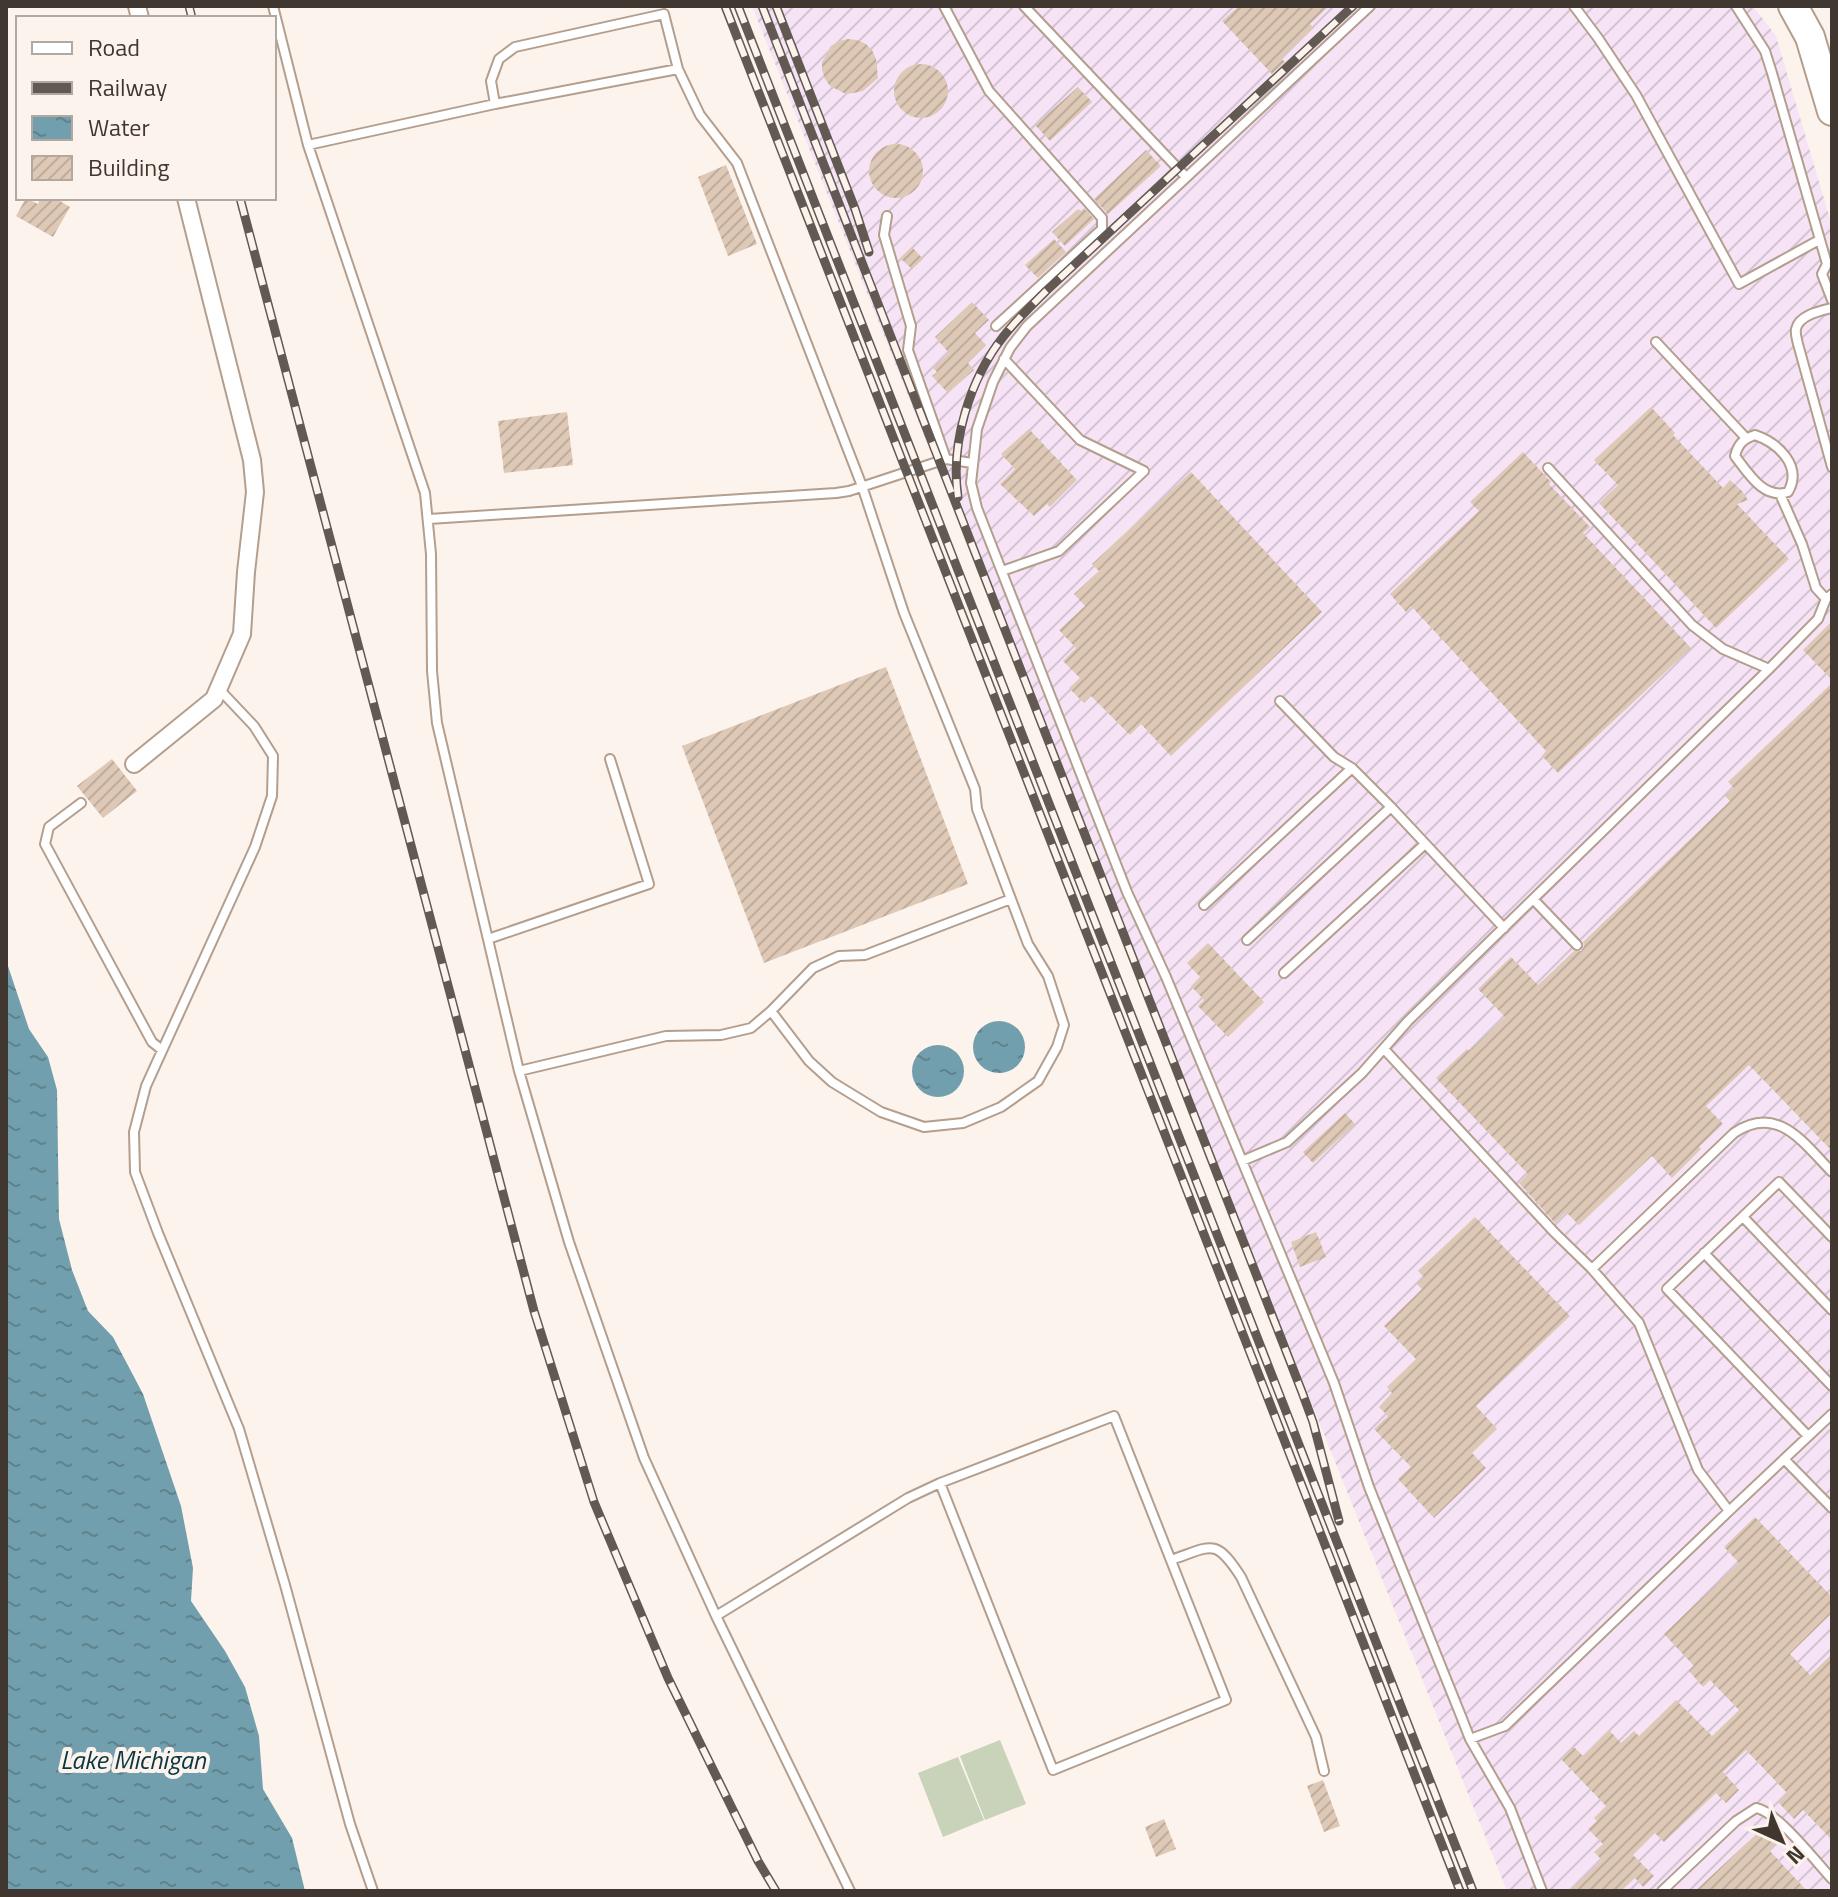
<svg xmlns="http://www.w3.org/2000/svg" width="1838" height="1897" viewBox="0 0 1838 1897" font-family="'Titillium Web',sans-serif">
  <style>
    .industrial { fill: url(#industrial-furrows) }
    .pitch { fill: #c8d3b9 }
    .water { fill: url(#water-ripples) }
    .building { fill: url(#building-hatch) }
    .lines { fill: none; stroke-linecap: round; stroke-linejoin: round }
    .lane-casing { stroke: #b49e8d; stroke-width: 12 }
    .street-casing { stroke: #b49e8d; stroke-width: 20 }
    .highway-casing { stroke: #b49e8d; stroke-width: 32 }
    .lane { stroke: #fff; stroke-width: 8 }
    .street { stroke: #fff; stroke-width: 16 }
    .highway { stroke: #fff; stroke-width: 28 }
    .rail-casing { stroke: #625952; stroke-width: 9 }
    .rail { stroke: #fcf3ec; stroke-width: 6; stroke-dasharray: 18; stroke-linecap: butt }
    .labels { text-anchor: middle; dominant-baseline: central; stroke-width: 8; stroke-linejoin: round; paint-order: stroke }
    .water-label { font-size: 26px; font-style: italic; fill: #0b3742; stroke: #fcf3ec }
  </style>
  <defs>
    <pattern id="industrial-furrows" width="10" height="10" patternUnits="userSpaceOnUse" patternTransform="scale(2)"><rect width="10" height="10" fill="#f6e4f6"/><path d="M-1 1l2-2M0 10L10 0M9 11l2-2" fill="none" stroke="#d4c4d3"/></pattern>
    <pattern id="water-ripples" width="26" height="14" patternUnits="userSpaceOnUse" patternTransform="scale(2)"><rect width="26" height="14" fill="#729fad"/><path d="M2 4q2-2 4 0t4 0M15 11q2-2 4 0t4 0" fill="none" stroke="#5f828d"/></pattern>
    <pattern id="building-hatch" width="6" height="6" patternUnits="userSpaceOnUse" patternTransform="scale(2)"><rect width="6" height="6" fill="#dec8b6"/><path d="M-1 1l2-2M0 6l6-6M5 7l2-2" fill="none" stroke="#c0ac9d"/></pattern>
  </defs>
  <rect width="100%" height="100%" fill="#fcf3ec"/>
  <path class="industrial" d="M 752,6 L 1753,6 L 1776,36 L 1832,226 L 1832,1891 L 1507,1891 Z"/>
  <path class="pitch" d="M 1000,1740 L 1026,1804 L 985,1820 L 960,1756 Z
    M 958,1757 L 984,1820 L 943,1837 L 918,1773 Z"/>
  <path class="water" d="M 6,960 L 29,1029 L 48,1057 L 57,1090 L 59,1219 L 72,1270 L 88,1311 L 113,1337 L 143,1394 L 181,1506 L 193,1568 L 191,1601 L 225,1651 L 245,1687 L 259,1736 L 263,1789 L 292,1838 L 305,1891 L 6,1891 Z
    M973 1047a26 26 0 1 1 52 0a26 26 0 1 1-52 0Z
    M912 1071a26 26 0 1 1 52 0a26 26 0 1 1-52 0Z"/>
  <path class="building" d="M 1239,6 L 1329,6 L 1310,24 L 1314,28 L 1281,58 L 1285,62 L 1272,74 L 1222,21 Z
    M 848,39 L 857,40 L 866,44 L 872,50 L 876,59 L 878,78 L 863,91 L 854,93 L 846,94 L 830,86 L 825,79 L 822,70 L 822,62 L 831,46 L 839,41 Z
    M894 91a27 27 0 1 1 54 0a27 27 0 1 1-54 0Z
    M 1078,87 L 1092,102 L 1050,141 L 1035,125 Z
    M869 171a27 27 0 1 1 54 0a27 27 0 1 1-54 0Z
    M 1146,150 L 1161,166 L 1108,214 L 1094,199 Z
    M 726,165 L 757,244 L 728,256 L 698,177 Z
    M 26,198 L 38,204 L 41,198 L 55,198 L 70,207 L 53,237 L 16,216 Z
    M 1084,208 L 1094,219 L 1065,246 L 1052,232 L 1078,209 L 1081,211 Z
    M 1054,239 L 1066,252 L 1038,278 L 1025,265 Z
    M 912,247 L 923,259 L 912,269 L 900,258 Z
    M 972,302 L 989,320 L 975,333 L 986,345 L 968,363 L 974,370 L 948,393 L 932,376 L 937,372 L 933,368 L 949,353 L 935,337 Z
    M 1651,407 L 1675,433 L 1673,435 L 1723,488 L 1730,480 L 1742,491 L 1748,500 L 1737,504 L 1789,559 L 1716,628 L 1599,503 L 1618,485 L 1594,460 Z
    M 567,412 L 573,465 L 504,473 L 498,421 Z
    M 1029,429 L 1077,480 L 1050,507 L 1047,504 L 1034,516 L 1000,484 L 1015,469 L 1001,454 Z
    M 1523,452 L 1551,482 L 1549,484 L 1590,527 L 1583,533 L 1691,648 L 1558,773 L 1542,756 L 1546,751 L 1411,606 L 1406,612 L 1390,594 L 1479,511 L 1470,502 Z
    M 1191,472 L 1322,612 L 1171,756 L 1141,724 L 1130,735 L 1091,696 L 1084,703 L 1069,688 L 1080,678 L 1063,661 L 1076,648 L 1059,630 L 1085,606 L 1074,594 L 1099,571 L 1092,564 Z
    M 1832,621 L 1832,680 L 1803,650 Z
    M 886,667 L 968,884 L 764,963 L 682,746 Z
    M 1832,683 L 1832,1151 L 1749,1065 L 1706,1106 L 1723,1124 L 1699,1147 L 1701,1149 L 1672,1178 L 1652,1156 L 1579,1225 L 1566,1212 L 1555,1223 L 1519,1183 L 1528,1174 L 1436,1078 L 1467,1049 L 1469,1051 L 1505,1017 L 1478,989 L 1511,957 L 1538,985 L 1574,951 L 1581,951 L 1584,946 L 1583,942 L 1730,801 L 1725,796 L 1734,788 L 1728,782 Z
    M 112,759 L 137,791 L 103,818 L 77,786 Z
    M 1208,943 L 1264,1002 L 1228,1037 L 1198,1006 L 1204,1000 L 1191,986 L 1200,977 L 1187,963 Z
    M 1345,1113 L 1355,1124 L 1313,1163 L 1303,1152 Z
    M 1475,1217 L 1570,1316 L 1476,1406 L 1497,1429 L 1472,1453 L 1486,1468 L 1434,1518 L 1398,1479 L 1411,1467 L 1374,1429 L 1388,1416 L 1379,1407 L 1392,1393 L 1387,1387 L 1416,1359 L 1384,1326 L 1422,1289 L 1417,1284 L 1424,1277 L 1418,1271 Z
    M 1316,1232 L 1326,1257 L 1300,1267 L 1291,1242 Z
    M 1755,1517 L 1832,1597 L 1832,1613 L 1790,1654 L 1810,1675 L 1832,1654 L 1832,1840 L 1803,1810 L 1794,1819 L 1778,1802 L 1787,1793 L 1746,1750 L 1723,1772 L 1739,1790 L 1726,1803 L 1716,1793 L 1664,1842 L 1655,1833 L 1633,1855 L 1654,1876 L 1643,1887 L 1635,1878 L 1621,1891 L 1569,1891 L 1602,1860 L 1594,1852 L 1603,1844 L 1588,1829 L 1597,1821 L 1594,1818 L 1606,1806 L 1561,1759 L 1574,1747 L 1583,1756 L 1609,1730 L 1621,1743 L 1634,1731 L 1639,1736 L 1676,1700 L 1712,1736 L 1739,1710 L 1710,1680 L 1703,1687 L 1689,1671 L 1694,1666 L 1664,1634 L 1739,1563 L 1724,1547 Z
    M 1323,1780 L 1340,1826 L 1324,1832 L 1307,1786 Z
    M 1164,1819 L 1176,1849 L 1156,1857 L 1145,1827 Z
    M 1762,1829 L 1776,1844 L 1769,1850 L 1807,1891 L 1695,1891 Z"/>
  <g class="lines">
    <defs>
      <path id="lane" d="M 273,6 L 308,145 L 425,493 L 431,554 L 432,671 L 437,723 L 519,1071 L 569,1242 L 644,1458 L 716,1616 L 850,1891
        M 944,6 L 989,91 L 1102,218 L 1102,229 L 996,326
        M 1024,6 L 1186,177
        M 1370,6 L 1027,326 L 1010,348 L 993,382 L 977,429 L 971,483 L 977,508 L 1127,892 L 1166,977 L 1334,1383 L 1369,1487 L 1461,1716 L 1470,1739 L 1510,1808 L 1542,1891
        M 1574,6 L 1598,38 L 1636,95 L 1739,284 L 1819,240
        M 1736,6 L 1765,51 L 1772,73 L 1827,264 L 1822,274 L 1832,300
        M 495,104 L 491,81 L 499,59 L 515,47 L 664,14 L 678,69 L 700,115 L 737,163 L 862,486 L 904,613 L 975,789 L 977,809 L 1028,944 L 1048,976 L 1064,1025 L 1057,1047 L 1038,1081 L 1001,1107 L 963,1123 L 924,1127 L 881,1112 L 832,1082 L 809,1061 L 771,1011
        M 308,145 L 495,104 L 678,69
        M 887,216 L 884,235 L 911,326 L 908,350 L 946,459 L 972,463
        M 1832,308 C 1820,311 1799,315 1796,329 C 1795,334 1797,339 1798,344 L 1832,467
        M 1656,342 L 1746,438
        M 1755,435 C 1778,443 1803,466 1788,492 C 1764,500 1748,473 1735,456 C 1738,444 1743,439 1755,435 Z
        M 1548,468 L 1692,625 L 1723,649 L 1769,669
        M 1780,494 L 1802,544 L 1816,588 L 1826,599
        M 429,519 L 836,493 L 849,491 L 946,459
        M 1002,571 L 1059,551 L 1144,471 L 1080,440 L 1004,359
        M 219,689 L 254,726 L 273,756 L 272,796 L 255,847 L 146,1086 L 134,1132 L 135,1172 L 158,1233 L 239,1429 L 285,1585 L 350,1824 L 373,1891
        M 1280,701 L 1334,757 L 1352,768 L 1391,807 L 1504,928
        M 81,803 L 49,827 L 45,844 L 152,1042 L 162,1050
        M 1533,899 L 1577,945
        M 1204,905 L 1352,768
        M 488,939 L 649,884 L 610,759
        M 1247,940 L 1391,807
        M 1284,973 L 1425,844
        M 1384,1049 L 1555,1233 L 1592,1269 L 1639,1323 L 1698,1470 L 1729,1511 L 1832,1414
        M 519,1071 L 666,1036 L 721,1035 L 751,1028 L 771,1011 L 813,968 L 839,956 L 865,955 L 1011,899
        M 1242,1161 L 1287,1142 L 1362,1073 L 1408,1021 L 1769,669 L 1818,619 L 1826,599 L 1832,594
        M 1743,1217 L 1832,1310
        M 1704,1253 L 1832,1386
        M 1592,1269 L 1734,1133 C 1778,1103 1804,1144 1832,1172
        M 1808,1436 L 1667,1289 L 1779,1182 L 1832,1237
        M 1784,1459 L 1832,1508
        M 1171,1560 C 1212,1546 1215,1537 1241,1577 L 1316,1737 L 1324,1771
        M 716,1616 L 908,1498 L 940,1483 L 1114,1416 L 1226,1700 L 1053,1770 L 940,1483
        M 1470,1739 L 1505,1726 L 1729,1511
        M 1662,1891 L 1736,1821 L 1756,1808 C 1778,1812 1816,1862 1832,1879"/>
      <path id="street" d="M 137,6 L 140,18
        M 134,764 L 214,699 L 242,634 L 246,572 L 255,492 L 252,460 L 186,198"/>
      <path id="highway" d="M 1793,6 L 1810,37 L 1832,111"/>
    </defs>
    <use href="#lane" class="lane-casing"/>
    <use href="#street" class="street-casing"/>
    <use href="#highway" class="highway-casing"/>
    <use href="#lane" class="lane"/>
    <use href="#street" class="street"/>
    <use href="#highway" class="highway"/>
    <defs>
      <path id="rail" d="M 189,6 L 192,18
        M 725,6 L 1460,1891
        M 738,6 L 1473,1891
        M 762,6 L 1302,1392 L 1313,1422 L 1339,1521
        M 776,6 L 855,209 L 869,252
        M 240,198 L 534,1311 L 594,1502 L 668,1678 L 758,1861 L 776,1891
        M 958,497 C 950,443 970,379 1003,337 C 1016,320 1031,306 1046,291 L 1353,6"/>
    </defs>
    <use href="#rail" class="rail-casing"/>
    <use href="#rail" class="rail"/>
  </g>
  <g class="labels">
    <g class="water-label">
      <text x="133" y="1759">Lake Michigan</text>
    </g>
  </g>
  <rect width="1838" height="1897" fill="none" stroke="#403730" stroke-width="16"/>
  <rect x="16" y="16" width="260" height="184" fill="#fcf3ec" stroke="#b1a8a1" stroke-width="2"/>
  <rect x="32" y="42" width="40" height="12" fill="#ffffff" stroke="#b1a8a1" stroke-width="2"/>
  <text x="88" y="56" font-size="24" fill="#403730">Road</text>
  <rect x="32" y="82" width="40" height="12" fill="#625952" stroke="#b1a8a1" stroke-width="2"/>
  <text x="88" y="96" font-size="24" fill="#403730">Railway</text>
  <rect x="32" y="116" width="40" height="24" fill="url(#water-ripples)" stroke="#b1a8a1" stroke-width="2"/>
  <text x="88" y="136" font-size="24" fill="#403730">Water</text>
  <rect x="32" y="156" width="40" height="24" fill="url(#building-hatch)" stroke="#b1a8a1" stroke-width="2"/>
  <text x="88" y="176" font-size="24" fill="#403730">Building</text>
  <g transform="translate(1782 1841) rotate(136)" stroke="#fcf3ec" stroke-width="6" paint-order="stroke">
  <path d="M0-6L14 30L0 20L-14 30Z" fill="#403730"/>
  <text y="-12" font-size="22" font-weight="bold" text-anchor="middle" fill="#403730">N</text>
  </g>
</svg>
